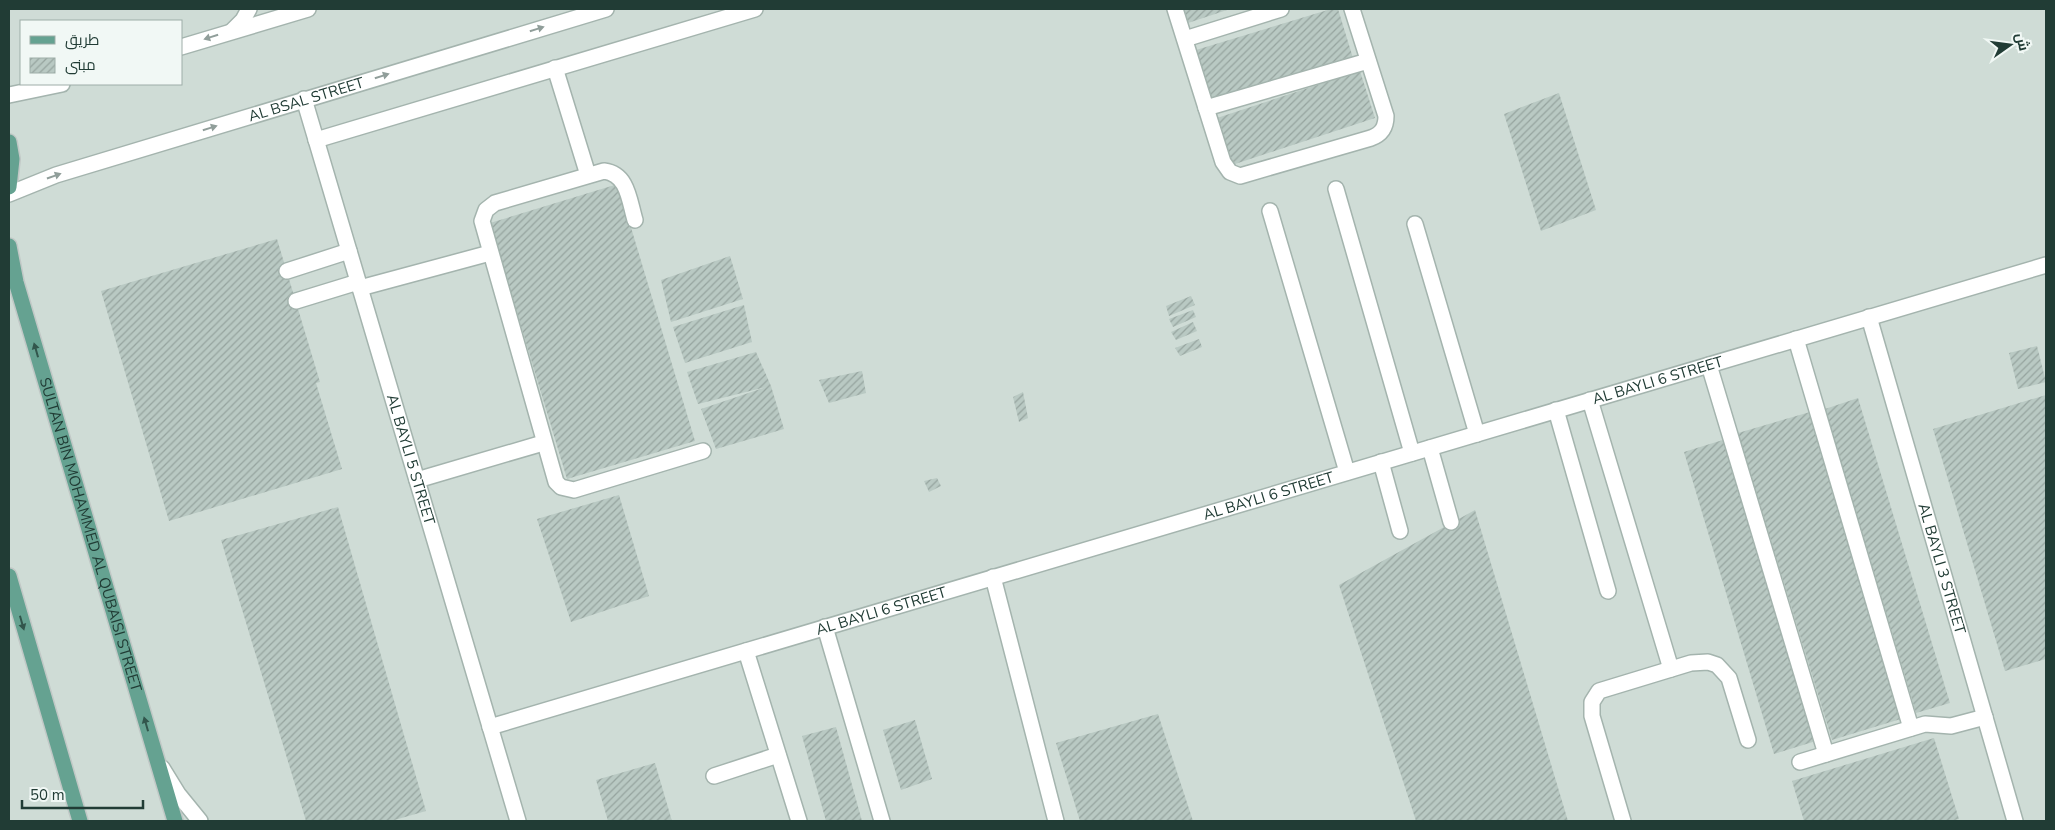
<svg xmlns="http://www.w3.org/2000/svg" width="2055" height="830" viewBox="0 0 2055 830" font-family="'Nunito Sans',Cairo,sans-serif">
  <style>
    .built { fill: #cfdcd6; fill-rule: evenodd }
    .building { fill: url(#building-hatch) }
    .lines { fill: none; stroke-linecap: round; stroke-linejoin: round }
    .minor-casing { stroke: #a4b4ae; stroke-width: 18 }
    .major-casing { stroke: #c1c8c6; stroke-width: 18 }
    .minor { stroke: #fff; stroke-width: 15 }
    .major { stroke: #65a291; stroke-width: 15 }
    .oneway { fill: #909e9a }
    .oneway2 { fill: #32564c }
    .labels { text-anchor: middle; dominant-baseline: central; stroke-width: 5; stroke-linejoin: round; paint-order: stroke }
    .street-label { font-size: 15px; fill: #213c35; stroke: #f1f8f5 }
  </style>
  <defs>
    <pattern id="building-hatch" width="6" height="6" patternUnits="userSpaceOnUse" patternTransform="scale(1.25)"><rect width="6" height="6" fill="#b9c9c3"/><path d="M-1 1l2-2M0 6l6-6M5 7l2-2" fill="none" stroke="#96a49f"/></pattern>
  </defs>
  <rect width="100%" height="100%" fill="#e1ece7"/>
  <path class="built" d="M 9,9 L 2046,9 L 2046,821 L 9,821 ZM 21,21 L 181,21 L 181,84 L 21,84 Z"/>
  <path class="building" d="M 1184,9 L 1230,9 L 1188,23 Z
    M 1331,9 L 1338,9 L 1353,58 L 1211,101 L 1196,50 Z
    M 1360,71 L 1375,118 L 1232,165 L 1217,118 Z
    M 1559,93 L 1596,210 L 1541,231 L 1504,114 Z
    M 618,184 L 695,441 L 567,479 L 490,223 Z
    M 277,239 L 320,382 L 316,383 L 342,469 L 169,521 L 101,291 Z
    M 730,256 L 743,299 L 671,322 L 661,280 Z
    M 1191,296 L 1195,305 L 1169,316 L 1166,306 Z
    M 744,305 L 752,342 L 685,363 L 673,327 Z
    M 1193,310 L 1196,317 L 1173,327 L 1169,319 Z
    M 1193,322 L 1197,331 L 1176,340 L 1171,332 Z
    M 1199,339 L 1202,347 L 1180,356 L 1175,348 Z
    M 2037,346 L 2046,382 L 2018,389 L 2009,353 Z
    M 756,352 L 771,386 L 784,429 L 716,449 L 701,409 L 766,387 L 698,404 L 687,372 Z
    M 862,371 L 866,393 L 829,403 L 819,380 Z
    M 1023,392 L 1028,418 L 1019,422 L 1013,397 Z
    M 2046,395 L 2046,659 L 2005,671 L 1933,429 Z
    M 1858,398 L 1950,703 L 1916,713 L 1825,409 Z
    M 1810,412 L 1904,718 L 1832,740 L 1738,433 Z
    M 1726,439 L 1816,741 L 1774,754 L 1684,452 Z
    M 937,478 L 941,486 L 929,492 L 924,481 Z
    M 619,495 L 649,596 L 571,622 L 537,519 Z
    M 338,507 L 426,811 L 391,821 L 306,821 L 221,540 Z
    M 1475,510 L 1568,821 L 1416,821 L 1339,585 Z
    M 1158,714 L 1193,821 L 1080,821 L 1056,743 Z
    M 915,720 L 932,779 L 901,790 L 883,730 Z
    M 836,727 L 862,821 L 826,821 L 802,736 Z
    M 1934,738 L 1959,819 L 1950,821 L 1804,821 L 1792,781 Z
    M 655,763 L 672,821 L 608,821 L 596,780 Z"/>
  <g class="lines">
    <defs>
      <g id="minor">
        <path d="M 1175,9 L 1223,162 L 1230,172 L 1240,176 L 1371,138 C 1382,134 1386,127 1386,116 L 1352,9"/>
        <path d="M 232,31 L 243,20 L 249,9"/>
        <path d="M 1185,39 L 1281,9"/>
        <path d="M 181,47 L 308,9"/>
        <path d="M 555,68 L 588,175"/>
        <path d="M 9,95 L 62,84"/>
        <path id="s1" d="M 304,99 L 518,821"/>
        <path d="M 1206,108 L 1368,61"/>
        <path d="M 316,140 L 755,9"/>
        <path d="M 1336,189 L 1412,453"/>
        <path id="s2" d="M 9,194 L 56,175 L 606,9"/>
        <path d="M 1270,211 L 1347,472"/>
        <path d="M 635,220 C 629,200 628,174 604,171 L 495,203 L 486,210 L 482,221 L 556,482 L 561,487 L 574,490 L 703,451"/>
        <path d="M 1415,224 L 1477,434"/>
        <path d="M 287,271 L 349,251"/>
        <path d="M 360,288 L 490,253"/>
        <path d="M 296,301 L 358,282"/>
        <path id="s3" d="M 1869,317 L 2015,821"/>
        <path d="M 1796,339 L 1911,728"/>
        <path d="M 1709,365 L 1826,754"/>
        <path d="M 1590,400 L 1671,669"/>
        <path d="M 1556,410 L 1608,591"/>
        <path d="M 1430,448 L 1451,522"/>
        <path d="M 1381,462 L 1400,531"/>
        <path d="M 417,480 L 543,443"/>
        <path d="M 993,577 L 1056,821"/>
        <path d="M 825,627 L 882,821"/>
        <path d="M 746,651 L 799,821"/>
        <path id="s4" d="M 490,727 L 2046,265"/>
        <path d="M 1800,762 L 1925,724 L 1951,726 L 1985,717"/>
        <path d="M 162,768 L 178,794 L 200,821"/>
        <path d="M 714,776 L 778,755"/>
        <path d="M 1623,821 L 1592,716 L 1592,702 L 1599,691 L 1691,663 L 1708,662 L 1717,665 L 1729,678 L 1748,740"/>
      </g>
      <g id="major">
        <path d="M 9,142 L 12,159 L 9,187"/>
        <path id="s5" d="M 9,246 L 16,282 L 175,821"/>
        <path d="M 9,576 L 80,821"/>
      </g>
    </defs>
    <use href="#minor" class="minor-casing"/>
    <use href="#major" class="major-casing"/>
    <use href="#minor" class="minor"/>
    <use href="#major" class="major"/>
  </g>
  <defs><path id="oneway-solid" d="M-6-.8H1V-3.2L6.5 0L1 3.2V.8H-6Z" transform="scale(1.25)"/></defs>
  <g class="oneway">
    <use href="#oneway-solid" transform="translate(537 29) rotate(-17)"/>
    <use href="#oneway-solid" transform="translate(211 37) rotate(162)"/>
    <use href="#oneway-solid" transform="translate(382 76) rotate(-17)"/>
    <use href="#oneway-solid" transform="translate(210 128) rotate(-17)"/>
    <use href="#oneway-solid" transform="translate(54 176) rotate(-19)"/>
  </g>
  <g class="oneway2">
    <use href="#oneway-solid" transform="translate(36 350) rotate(-106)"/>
    <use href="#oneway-solid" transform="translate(22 623) rotate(74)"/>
    <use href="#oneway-solid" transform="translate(146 724) rotate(-106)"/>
  </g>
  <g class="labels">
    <g class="street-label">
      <text stroke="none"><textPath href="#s2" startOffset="312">AL BSAL STREET</textPath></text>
      <text stroke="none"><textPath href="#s4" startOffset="1218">AL BAYLI 6 STREET</textPath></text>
      <text stroke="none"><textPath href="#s1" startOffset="376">AL BAYLI 5 STREET</textPath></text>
      <text stroke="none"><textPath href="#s4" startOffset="812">AL BAYLI 6 STREET</textPath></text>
      <text stroke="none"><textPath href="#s5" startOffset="300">SULTAN BIN MOHAMMED AL QUBAISI STREET</textPath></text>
      <text stroke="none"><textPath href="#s3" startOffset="262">AL BAYLI 3 STREET</textPath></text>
      <text stroke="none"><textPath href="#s4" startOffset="408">AL BAYLI 6 STREET</textPath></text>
    </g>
  </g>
  <rect width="2055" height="830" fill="none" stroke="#213c35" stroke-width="20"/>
  <rect x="20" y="20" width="162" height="65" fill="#f1f8f5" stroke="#9eada8"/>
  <rect x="30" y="36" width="25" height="8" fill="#65a291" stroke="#9eada8"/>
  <text x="65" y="45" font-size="15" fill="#213c35">طريق</text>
  <rect x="30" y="58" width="25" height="15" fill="url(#building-hatch)" stroke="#9eada8"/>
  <text x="65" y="70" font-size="15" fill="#213c35">مبنى</text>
  <g transform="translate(2010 45) rotate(76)" stroke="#f1f8f5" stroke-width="4" paint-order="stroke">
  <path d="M0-4L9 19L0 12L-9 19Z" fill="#213c35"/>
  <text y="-8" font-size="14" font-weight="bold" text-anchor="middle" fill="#213c35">ش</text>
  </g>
  <path d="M22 800v8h121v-8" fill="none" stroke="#213c35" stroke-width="2.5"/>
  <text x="30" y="800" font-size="15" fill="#213c35" stroke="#f1f8f5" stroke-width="4" paint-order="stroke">50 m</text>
</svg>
